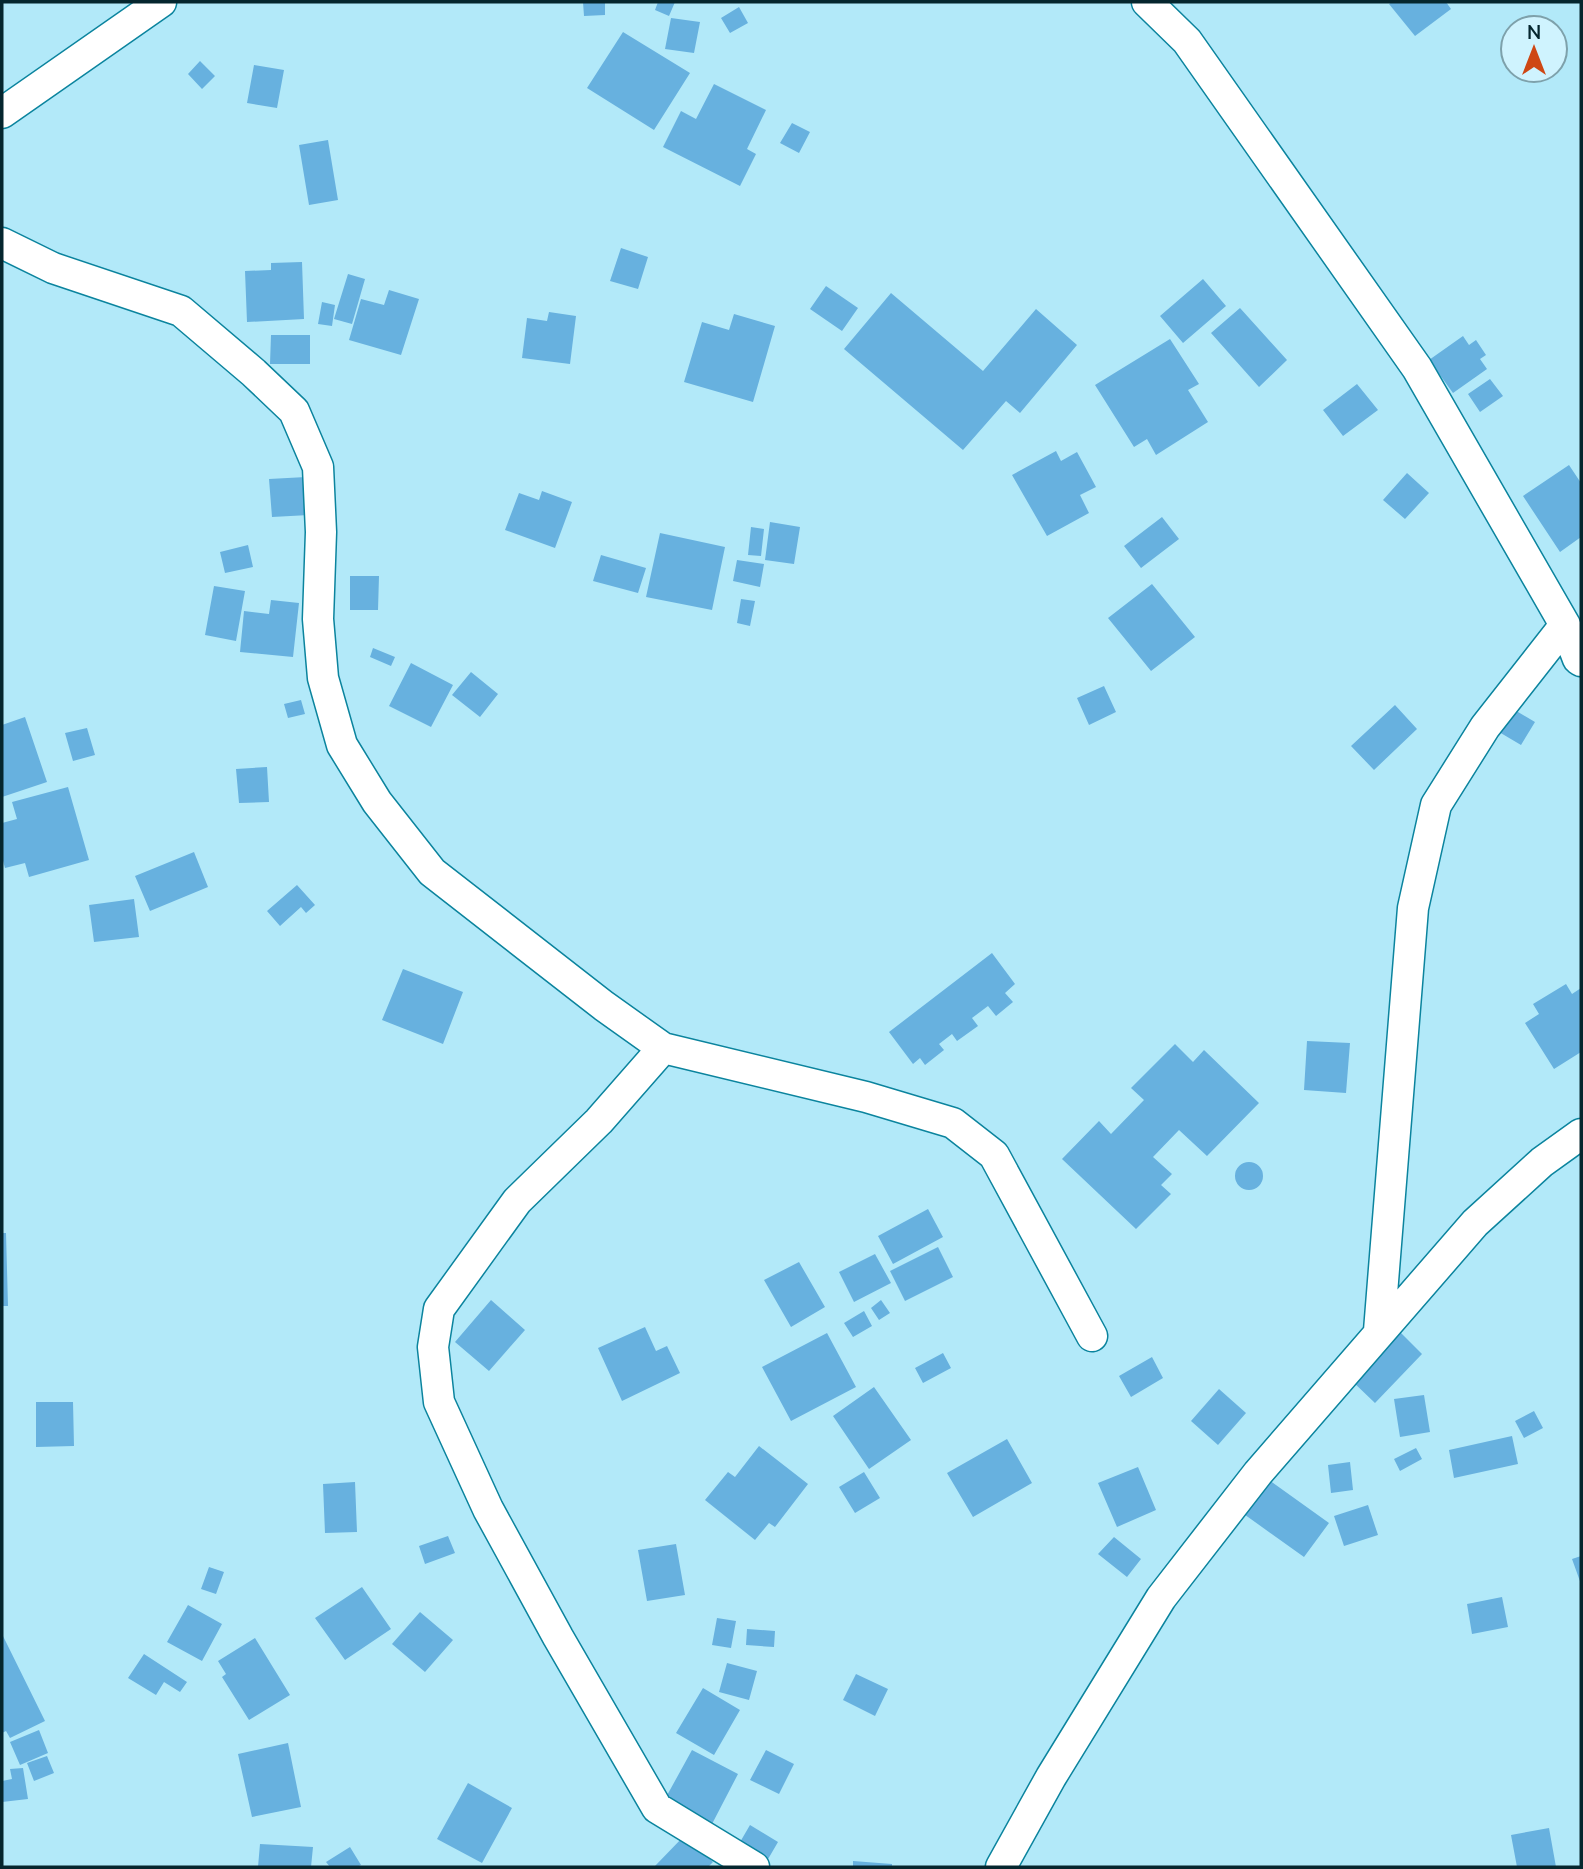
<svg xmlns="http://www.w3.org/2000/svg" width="1583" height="1869" viewBox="0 0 1583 1869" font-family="'Nunito Sans',sans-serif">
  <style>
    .building { fill: #67b1df }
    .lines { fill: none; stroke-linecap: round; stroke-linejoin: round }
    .minor-casing { stroke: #0b849e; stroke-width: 33 }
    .minor { stroke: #fff; stroke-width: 30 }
  </style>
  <rect width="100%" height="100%" fill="#b2e9f9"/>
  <path class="building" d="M 583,2 L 605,2 L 605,15 L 584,16 Z
    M 658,2 L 675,2 L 669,16 L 655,10 Z
    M 1392,2 L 1446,2 L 1451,9 L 1415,36 L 1389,4 Z
    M 739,7 L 748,23 L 730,33 L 721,18 Z
    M 671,18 L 700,22 L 694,53 L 665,49 Z
    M 623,32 L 690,73 L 654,130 L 587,88 Z
    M 200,61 L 215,76 L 202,89 L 188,74 Z
    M 254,65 L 284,70 L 277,108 L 247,103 Z
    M 714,84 L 766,110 L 747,149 L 756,154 L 740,186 L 663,147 L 681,111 L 696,119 Z
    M 792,123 L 810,132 L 799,153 L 780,143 Z
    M 328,140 L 338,200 L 309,205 L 299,145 Z
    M 621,248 L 648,257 L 638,289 L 610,281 Z
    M 302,262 L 304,319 L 247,322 L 245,271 L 271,270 L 271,263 Z
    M 348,274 L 365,279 L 352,324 L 334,319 Z
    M 1203,279 L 1226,306 L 1183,343 L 1160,316 Z
    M 826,286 L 858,308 L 842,331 L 810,309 Z
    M 389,290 L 419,299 L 401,355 L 349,340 L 361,299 L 384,305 Z
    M 891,293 L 983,371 L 1036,309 L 1077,345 L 1020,413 L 1006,401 L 963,450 L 844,349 Z
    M 322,302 L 335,305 L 332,326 L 318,324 Z
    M 1240,308 L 1287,360 L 1259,387 L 1211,333 Z
    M 549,312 L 576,316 L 570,364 L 522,358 L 527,318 L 547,321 Z
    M 734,314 L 775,326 L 753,402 L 684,382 L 702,322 L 729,330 Z
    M 271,335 L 310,335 L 310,364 L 270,364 Z
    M 1463,336 L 1469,345 L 1476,340 L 1486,355 L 1480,359 L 1487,369 L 1453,393 L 1429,360 Z
    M 1170,339 L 1199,384 L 1188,390 L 1208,422 L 1156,455 L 1147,439 L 1134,447 L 1095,385 Z
    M 1490,379 L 1503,396 L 1480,412 L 1468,394 Z
    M 1357,384 L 1378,410 L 1343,436 L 1323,410 Z
    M 1056,451 L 1061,461 L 1077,452 L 1096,487 L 1080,495 L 1089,513 L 1047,536 L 1012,475 Z
    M 1569,465 L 1581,483 L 1581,537 L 1560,552 L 1523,496 Z
    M 1407,473 L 1429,493 L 1405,519 L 1383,500 Z
    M 306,477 L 309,515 L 272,517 L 269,479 Z
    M 542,491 L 572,502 L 555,548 L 505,530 L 519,493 L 539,500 Z
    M 1162,517 L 1179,539 L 1141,568 L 1124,546 Z
    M 770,522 L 800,527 L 794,564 L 765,560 Z
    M 751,527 L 764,529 L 761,556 L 748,555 Z
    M 660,533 L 725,547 L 712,610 L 646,597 Z
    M 248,545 L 253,567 L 225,573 L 220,552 Z
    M 601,555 L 646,568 L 638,593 L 593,581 Z
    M 737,560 L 764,564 L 760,587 L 733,581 Z
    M 350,576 L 379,576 L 378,610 L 350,610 Z
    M 1152,584 L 1195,637 L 1151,671 L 1108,618 Z
    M 214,586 L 245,591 L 236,641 L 205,635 Z
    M 741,599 L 755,601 L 750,626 L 737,623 Z
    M 271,600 L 299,603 L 293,657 L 240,652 L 244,611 L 269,614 Z
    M 373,648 L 395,657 L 391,666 L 370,657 Z
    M 411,663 L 453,685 L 431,727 L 389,706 Z
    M 471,672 L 498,694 L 480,717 L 452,695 Z
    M 1104,686 L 1116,712 L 1089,725 L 1077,698 Z
    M 301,700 L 305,714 L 288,718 L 284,704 Z
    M 1395,705 L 1417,729 L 1374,770 L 1351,746 Z
    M 1513,709 L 1535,722 L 1521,745 L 1499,732 Z
    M 25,717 L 47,782 L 2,797 L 2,725 Z
    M 87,728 L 95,755 L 73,761 L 65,733 Z
    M 267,767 L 269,802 L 239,803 L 236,769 Z
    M 68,787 L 89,860 L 29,877 L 25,863 L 5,868 L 2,857 L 2,823 L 17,819 L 12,802 Z
    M 194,852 L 208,887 L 150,911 L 135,876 Z
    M 297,885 L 315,905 L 306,913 L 301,907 L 280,926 L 267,911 Z
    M 134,899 L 139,937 L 94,942 L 89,905 Z
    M 992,953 L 1015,984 L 1005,993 L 1013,1002 L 996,1016 L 988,1006 L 972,1018 L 978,1026 L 957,1041 L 952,1034 L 939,1044 L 944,1050 L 925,1065 L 920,1058 L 913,1064 L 889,1032 Z
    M 403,969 L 463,992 L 443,1044 L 382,1020 Z
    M 1566,984 L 1572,994 L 1581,988 L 1581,1052 L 1554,1069 L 1525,1023 L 1539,1014 L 1533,1004 Z
    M 1307,1041 L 1350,1043 L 1346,1093 L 1304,1090 Z
    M 1175,1044 L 1193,1062 L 1204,1050 L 1259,1103 L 1207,1156 L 1179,1130 L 1153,1157 L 1172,1174 L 1161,1185 L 1171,1194 L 1136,1229 L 1062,1159 L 1099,1121 L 1111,1134 L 1144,1100 L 1131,1088 Z
    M1235 1176a14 14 0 1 1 28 0a14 14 0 1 1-28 0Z
    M 928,1209 L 943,1237 L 893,1264 L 878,1236 Z
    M 2,1233 L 6,1233 L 8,1306 L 2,1306 Z
    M 938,1247 L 953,1277 L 905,1301 L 890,1271 Z
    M 875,1254 L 891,1283 L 854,1302 L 839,1272 Z
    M 799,1262 L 825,1307 L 791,1327 L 764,1280 Z
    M 491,1300 L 525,1330 L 489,1371 L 455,1342 Z
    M 881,1300 L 890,1313 L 879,1320 L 871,1308 Z
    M 864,1311 L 872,1326 L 853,1337 L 844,1323 Z
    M 1392,1324 L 1422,1354 L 1375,1403 L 1351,1380 Z
    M 645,1327 L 656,1351 L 667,1346 L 680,1373 L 622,1401 L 598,1348 Z
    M 827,1333 L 856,1387 L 791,1421 L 762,1367 Z
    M 943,1353 L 951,1368 L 923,1383 L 915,1368 Z
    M 1152,1357 L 1163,1378 L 1131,1397 L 1119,1376 Z
    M 874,1387 L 911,1440 L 869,1469 L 833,1416 Z
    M 1219,1389 L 1246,1413 L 1218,1445 L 1191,1421 Z
    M 1424,1395 L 1430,1432 L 1400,1437 L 1394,1399 Z
    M 36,1402 L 73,1402 L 74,1446 L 36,1447 Z
    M 1534,1411 L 1543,1428 L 1524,1438 L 1515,1421 Z
    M 1512,1436 L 1518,1464 L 1454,1478 L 1449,1450 Z
    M 1007,1439 L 1032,1483 L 973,1517 L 947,1473 Z
    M 759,1446 L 808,1484 L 775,1527 L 769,1523 L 755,1540 L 705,1500 L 728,1472 L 735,1477 Z
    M 1416,1448 L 1422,1459 L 1400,1471 L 1394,1459 Z
    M 1350,1462 L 1353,1490 L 1331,1493 L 1328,1465 Z
    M 1138,1467 L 1156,1510 L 1117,1527 L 1098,1483 Z
    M 864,1472 L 880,1498 L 855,1513 L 839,1487 Z
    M 1266,1478 L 1329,1523 L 1304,1557 L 1241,1512 Z
    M 355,1482 L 357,1532 L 325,1533 L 323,1484 Z
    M 1368,1505 L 1378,1535 L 1344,1546 L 1334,1516 Z
    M 448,1536 L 455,1553 L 425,1564 L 419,1546 Z
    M 1114,1537 L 1141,1559 L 1127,1577 L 1098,1554 Z
    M 676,1544 L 685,1595 L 647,1601 L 638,1550 Z
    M 1581,1556 L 1581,1584 L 1572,1559 Z
    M 209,1567 L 224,1572 L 216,1594 L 201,1589 Z
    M 362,1587 L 391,1629 L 345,1660 L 315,1618 Z
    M 1502,1597 L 1508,1627 L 1472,1634 L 1467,1604 Z
    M 188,1605 L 222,1624 L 202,1661 L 167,1642 Z
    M 420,1612 L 453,1640 L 425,1672 L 392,1644 Z
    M 717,1618 L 736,1621 L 731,1648 L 712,1645 Z
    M 747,1629 L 775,1631 L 774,1647 L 746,1645 Z
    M 2,1634 L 45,1721 L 10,1738 L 6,1731 L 2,1733 Z
    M 255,1638 L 290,1695 L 249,1720 L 222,1677 L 226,1674 L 218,1661 Z
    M 144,1654 L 187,1682 L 180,1692 L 164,1682 L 156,1695 L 128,1678 Z
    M 727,1663 L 757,1671 L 749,1700 L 719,1692 Z
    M 856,1674 L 888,1689 L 875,1716 L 843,1700 Z
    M 703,1688 L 740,1710 L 714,1755 L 676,1733 Z
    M 39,1730 L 48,1753 L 20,1765 L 10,1742 Z
    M 288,1743 L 301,1807 L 252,1817 L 238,1754 Z
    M 692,1750 L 738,1774 L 712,1824 L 665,1799 Z
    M 766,1750 L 794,1764 L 779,1794 L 750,1780 Z
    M 47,1756 L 54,1773 L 34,1781 L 27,1763 Z
    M 23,1768 L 28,1799 L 2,1802 L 2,1781 L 12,1779 L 10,1769 Z
    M 468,1783 L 512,1808 L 482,1863 L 437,1839 Z
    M 750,1825 L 778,1842 L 764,1866 L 736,1849 Z
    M 1549,1828 L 1556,1867 L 1517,1867 L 1511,1835 Z
    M 685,1835 L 713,1862 L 708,1867 L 654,1867 Z
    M 260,1844 L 313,1847 L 311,1867 L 258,1867 Z
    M 350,1847 L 361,1865 L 357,1867 L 330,1867 L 326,1862 Z
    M 853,1861 L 892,1864 L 892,1867 L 853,1867 Z"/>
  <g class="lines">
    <defs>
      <path id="minor" d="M 1147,2 L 1187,41 L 1417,368 L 1565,625 L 1578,659 L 1581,661
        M 2,113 L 161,2
        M 2,243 L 53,268 L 181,311 L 254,373 L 294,411 L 318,467 L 321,532 L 318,619 L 323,678 L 342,745 L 377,802 L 432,872 L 604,1006 L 663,1048 L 866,1097 L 953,1123 L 994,1155 L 1092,1336
        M 663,1048 L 599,1121 L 517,1201 L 439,1309 L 433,1347 L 439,1402 L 488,1509 L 558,1637 L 657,1808 L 754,1867
        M 1379,1331 L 1413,908 L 1436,805 L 1485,727 L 1565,625
        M 1001,1867 L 1051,1777 L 1161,1598 L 1258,1473 L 1475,1223 L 1542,1162 L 1581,1134"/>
    </defs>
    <use href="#minor" class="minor-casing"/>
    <use href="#minor" class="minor"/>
  </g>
  <rect width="1583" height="1869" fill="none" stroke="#05262e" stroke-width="7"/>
  <g transform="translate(1534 49)"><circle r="33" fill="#cff3fe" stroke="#7ea1ab" stroke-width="2"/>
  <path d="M0-5L12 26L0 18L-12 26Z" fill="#ce4714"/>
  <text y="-10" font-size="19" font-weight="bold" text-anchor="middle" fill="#05262e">N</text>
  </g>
</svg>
